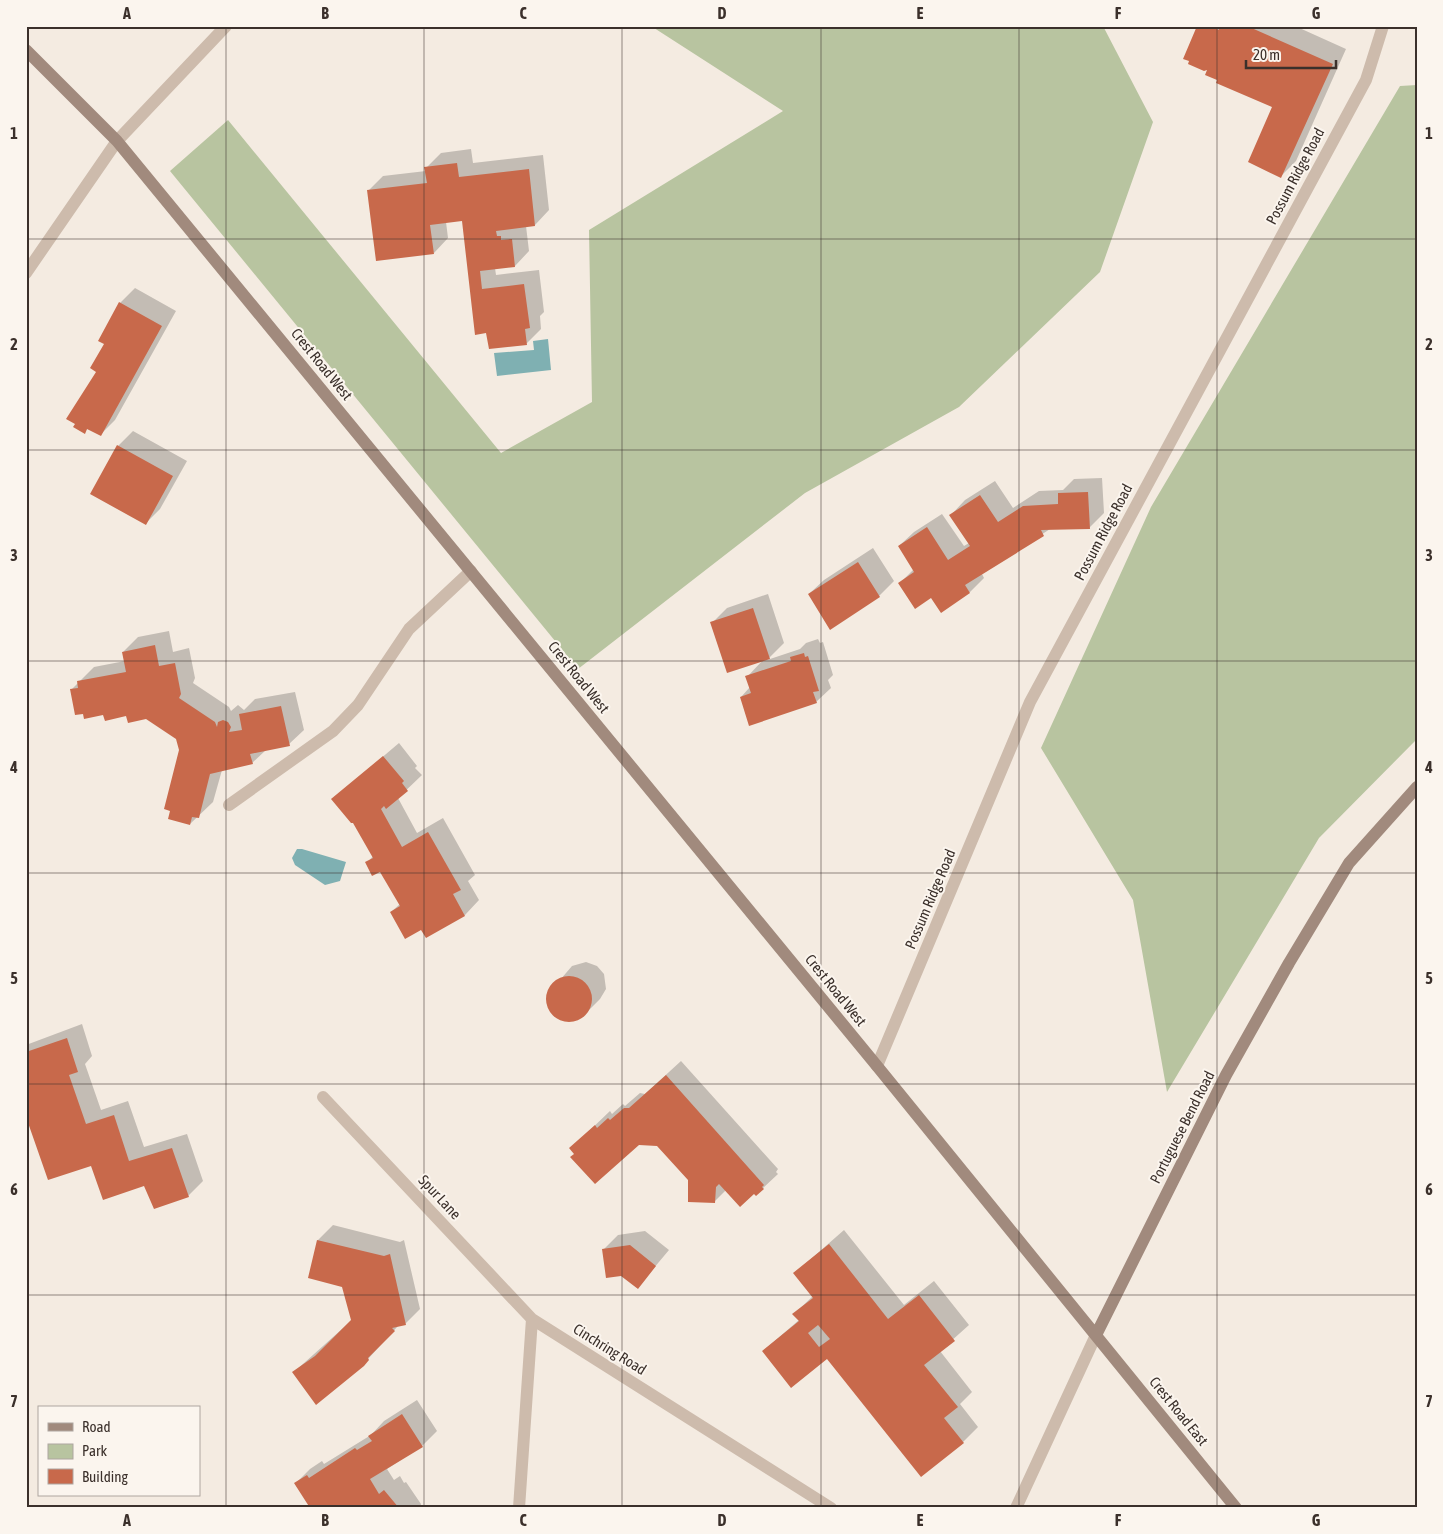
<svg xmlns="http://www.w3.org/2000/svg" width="1443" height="1534" viewBox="0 0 1443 1534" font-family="'Asap Condensed',sans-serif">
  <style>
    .green { fill: #b8c4a0 }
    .water { fill: #7fb0b2 }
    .shadow { fill: #0003 }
    .building { fill: #c8694b; fill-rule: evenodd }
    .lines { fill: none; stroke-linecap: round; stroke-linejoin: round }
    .lane { stroke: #cdbbac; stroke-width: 12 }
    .street { stroke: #cdbbac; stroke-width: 12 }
    .secondary { stroke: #a18a7d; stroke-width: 12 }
    .grid { fill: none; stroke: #3b302b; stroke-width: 1; stroke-opacity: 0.55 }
    .labels { text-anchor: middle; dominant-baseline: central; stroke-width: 4; stroke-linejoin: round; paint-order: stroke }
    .street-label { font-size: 15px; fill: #3b302b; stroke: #fbf5ee }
    .neatline { fill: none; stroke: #3b302b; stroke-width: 2 }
    .grid-label { font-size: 16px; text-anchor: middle; font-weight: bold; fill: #3b302b }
  </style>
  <rect width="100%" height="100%" fill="#f4ebe1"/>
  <path class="green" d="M 651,26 L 1103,26 L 1153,122 L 1100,272 L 959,407 L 805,493 L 578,669 L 170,171 L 228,120 L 501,453 L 592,402 L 589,230 L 783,111 Z
    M 1417,85 L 1417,739 L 1319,838 L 1167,1092 L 1133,900 L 1041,748 L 1151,507 L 1400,86 Z"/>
  <path class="water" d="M 548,339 L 551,370 L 497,376 L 494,353 L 534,350 L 533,341 Z
    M 297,849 L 302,849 L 346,862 L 340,881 L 325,885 L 295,865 L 292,858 Z"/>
  <path class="shadow" d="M 1198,26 L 1295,26 L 1346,49 L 1296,161 L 1281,176 L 1274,107 L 1219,80 L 1209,67 Z
    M 471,149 L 473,163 L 543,155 L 549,210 L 535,225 L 526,226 L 529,251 L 515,266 L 495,268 L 496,275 L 539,270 L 544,312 L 540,316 L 541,329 L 527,343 L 490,348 L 463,220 L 446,222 L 448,238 L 434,253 L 368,191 L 383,176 L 426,171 L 426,168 L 441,153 Z
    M 135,288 L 176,311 L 115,420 L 100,435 L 88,428 L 84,432 L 105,343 L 120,303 Z
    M 133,431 L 187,461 L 160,509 L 146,523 L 118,446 Z
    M 1102,478 L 1104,513 L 1089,528 L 1050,529 L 982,574 L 984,578 L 970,592 L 932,596 L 900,583 L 914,569 L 899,546 L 914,532 L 942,514 L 964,546 L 969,543 L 951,515 L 965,500 L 995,481 L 1013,508 L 1039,491 L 1063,490 L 1074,479 Z
    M 873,548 L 894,581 L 879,596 L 809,594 L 824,580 Z
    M 768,594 L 784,643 L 767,660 L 800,649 L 806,643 L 818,639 L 820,643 L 823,642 L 833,675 L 828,680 L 831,688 L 816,702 L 741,697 L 750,687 L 747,677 L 763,660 L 712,623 L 727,608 Z
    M 169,631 L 173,652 L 189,648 L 195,678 L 193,683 L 229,707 L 231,711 L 238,705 L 244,710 L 255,699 L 295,692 L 304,730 L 289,744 L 266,750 L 252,763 L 222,770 L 213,802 L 190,824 L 178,738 L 146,718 L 104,714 L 71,690 L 94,667 L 125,661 L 123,652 L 138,637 Z
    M 399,743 L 417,766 L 415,768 L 422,775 L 398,798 L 417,833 L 443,818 L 475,875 L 468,881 L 479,900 L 465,915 L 426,936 L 422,929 L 391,912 L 400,904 L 381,870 L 367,863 L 373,856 L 353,821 L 333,799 Z
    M 586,962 L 597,966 L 604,974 L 606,989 L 600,999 L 585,1014 L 571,1021 L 560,1019 L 550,1009 L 548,994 L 572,966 Z
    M 82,1024 L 92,1056 L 85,1064 L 101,1110 L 128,1101 L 144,1147 L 187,1134 L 203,1181 L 188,1196 L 144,1185 L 92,1164 L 26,1113 L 26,1045 Z
    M 681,1061 L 778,1169 L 776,1172 L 778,1174 L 763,1188 L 726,1190 L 714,1202 L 689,1180 L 658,1145 L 639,1144 L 575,1154 L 586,1134 L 610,1111 L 612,1114 L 623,1104 L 625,1106 L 640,1093 L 645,1094 Z
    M 333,1225 L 400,1242 L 404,1240 L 420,1309 L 405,1324 L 398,1326 L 368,1359 L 294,1372 L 352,1320 L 343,1286 L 309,1277 L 318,1240 Z
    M 844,1230 L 904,1305 L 934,1281 L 969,1325 L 940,1351 L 972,1392 L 960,1404 L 978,1427 L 963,1442 L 828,1357 L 763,1351 L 799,1320 L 794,1314 L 813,1296 L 795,1273 Z
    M 645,1231 L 669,1250 L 638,1287 L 603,1250 L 618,1235 Z
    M 417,1400 L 437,1431 L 422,1446 L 387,1469 L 394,1480 L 400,1476 L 404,1483 L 406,1482 L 421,1504 L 420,1508 L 312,1508 L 295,1484 L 310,1469 L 322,1461 L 324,1464 L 371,1435 L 384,1421 Z"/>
  <path class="building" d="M 1197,26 L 1211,26 L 1219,30 L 1219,26 L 1247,26 L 1333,64 L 1281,178 L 1248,162 L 1272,107 L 1216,83 L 1217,80 L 1205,75 L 1207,70 L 1204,71 L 1188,64 L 1189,61 L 1183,59 Z
    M 457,163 L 459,177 L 529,169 L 535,226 L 496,231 L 497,236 L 501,236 L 501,240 L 512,239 L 515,267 L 480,271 L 482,289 L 524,284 L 530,328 L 525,329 L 527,345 L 489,349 L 486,333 L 475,335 L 462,221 L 430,225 L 434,254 L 376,261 L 367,190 L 427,183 L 424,167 Z
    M 119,302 L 162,326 L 101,436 L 87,429 L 85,434 L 73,427 L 75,424 L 66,419 L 96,372 L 90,368 L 104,344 L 98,341 Z
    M 117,445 L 173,476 L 146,525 L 90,494 Z
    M 1088,492 L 1090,529 L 1041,530 L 1044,536 L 965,585 L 970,593 L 941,613 L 931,598 L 915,609 L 898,583 L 914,572 L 898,546 L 927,527 L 948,560 L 970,546 L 949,515 L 980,495 L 998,522 L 1023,506 L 1058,504 L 1058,493 Z
    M 858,562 L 880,597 L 830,630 L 808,594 Z
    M 753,608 L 770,659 L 727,673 L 710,622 Z
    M 155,645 L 159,666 L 175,663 L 181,694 L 179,698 L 215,722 L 217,727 L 218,722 L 223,720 L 228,722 L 231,727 L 229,732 L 242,730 L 239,714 L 281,706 L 290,746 L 250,754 L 253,764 L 210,774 L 199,818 L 192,817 L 190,825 L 168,819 L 170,811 L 164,809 L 179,750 L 176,739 L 146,719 L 128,723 L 126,716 L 105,721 L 103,715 L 84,719 L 83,714 L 75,715 L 70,689 L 78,688 L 77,681 L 126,672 L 122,652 Z
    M 804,653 L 805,657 L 808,656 L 819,691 L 813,692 L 817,703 L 749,726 L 740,697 L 751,693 L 745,676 L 791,661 L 790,657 Z
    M 383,756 L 404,781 L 402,783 L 408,791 L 386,809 L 384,806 L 381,809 L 402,847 L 428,832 L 461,890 L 453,894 L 465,916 L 426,938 L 421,930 L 405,939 L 390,912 L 400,906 L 380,872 L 372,876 L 365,862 L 373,858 L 353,823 L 351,823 L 331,799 Z
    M546 999a23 23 0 1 1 46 0a23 23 0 1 1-46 0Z
    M 67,1038 L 78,1072 L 69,1075 L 86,1124 L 114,1115 L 129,1161 L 172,1148 L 189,1197 L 154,1209 L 144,1186 L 103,1200 L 91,1166 L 48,1180 L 26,1117 L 26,1052 Z
    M 666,1075 L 764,1185 L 762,1187 L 764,1189 L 756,1196 L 754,1194 L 740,1207 L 719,1184 L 716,1187 L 715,1203 L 688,1202 L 688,1180 L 657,1146 L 639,1145 L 595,1184 L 570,1157 L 574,1154 L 569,1148 L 595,1125 L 597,1128 L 608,1118 L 610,1120 L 624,1108 L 629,1108 Z
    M 317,1240 L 384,1256 L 390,1254 L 406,1325 L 392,1328 L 395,1331 L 368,1358 L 369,1360 L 364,1366 L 316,1405 L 292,1372 L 315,1356 L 351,1320 L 342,1287 L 308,1278 Z
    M 829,1244 L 888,1319 L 919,1295 L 955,1341 L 924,1365 L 958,1407 L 944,1418 L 964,1443 L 921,1477 L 827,1359 L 791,1388 L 762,1351 L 799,1321 L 792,1314 L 813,1298 L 793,1273 ZM 818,1325 L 830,1339 L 819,1347 L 808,1333 Z
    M 630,1245 L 656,1266 L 638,1289 L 621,1276 L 606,1278 L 602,1249 Z
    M 402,1414 L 423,1447 L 370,1479 L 379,1494 L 384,1490 L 399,1508 L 310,1508 L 294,1483 L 307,1475 L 309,1478 L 355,1448 L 357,1450 L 372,1441 L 368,1436 Z"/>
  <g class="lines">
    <path class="lane" d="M 229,805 L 333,731 L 358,705 L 409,629 L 471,571"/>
    <path class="street" d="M 26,273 L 117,141 L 226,26
      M 877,1066 L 1030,702 L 1366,80 L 1383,26
      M 323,1097 L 532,1319 L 831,1508
      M 519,1508 L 532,1319
      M 1016,1508 L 1096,1335"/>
    <path class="secondary" d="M 26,50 L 117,141 L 877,1066 L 1236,1508
      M 1096,1335 L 1226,1075 L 1289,963 L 1349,863 L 1417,787"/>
  </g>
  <path class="grid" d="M 226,26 L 226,1508M 424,26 L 424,1508M 622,26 L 622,1508M 821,26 L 821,1508M 1019,26 L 1019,1508M 1217,26 L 1217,1508M 26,239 L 1417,239M 26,450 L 1417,450M 26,661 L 1417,661M 26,873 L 1417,873M 26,1084 L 1417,1084M 26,1295 L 1417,1295"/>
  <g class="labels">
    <g class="street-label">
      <text transform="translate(1295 176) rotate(-62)">Possum Ridge Road</text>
      <text transform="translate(322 364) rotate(51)">Crest Road West</text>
      <text transform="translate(1103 532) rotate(-62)">Possum Ridge Road</text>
      <text transform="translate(579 677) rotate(51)">Crest Road West</text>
      <text transform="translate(930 899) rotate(-67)">Possum Ridge Road</text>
      <text transform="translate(836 990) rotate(51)">Crest Road West</text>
      <text transform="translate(1182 1127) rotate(-63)">Portuguese Bend Road</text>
      <text transform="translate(440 1197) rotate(47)">Spur Lane</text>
      <text transform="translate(610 1349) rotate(32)">Cinchring Road</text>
      <text transform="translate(1179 1411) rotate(51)">Crest Road East</text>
    </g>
  </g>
  <rect width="1443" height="1534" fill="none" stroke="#fbf5ee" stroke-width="55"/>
  <rect x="38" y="1406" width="162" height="90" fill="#fbf5ee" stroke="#aea6a0"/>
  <rect x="48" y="1423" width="25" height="8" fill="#a18a7d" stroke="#aea6a0"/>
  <text x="82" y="1432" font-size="15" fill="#3b302b">Road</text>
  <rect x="48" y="1444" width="25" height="15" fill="#b8c4a0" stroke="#aea6a0"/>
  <text x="82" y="1456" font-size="15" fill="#3b302b">Park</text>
  <rect x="48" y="1469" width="25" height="15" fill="#c8694b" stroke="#aea6a0"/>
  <text x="82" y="1482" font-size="15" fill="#3b302b">Building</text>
  <path d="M1246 60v8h90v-8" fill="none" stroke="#3b302b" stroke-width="2.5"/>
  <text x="1253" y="60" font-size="15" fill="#3b302b" stroke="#fbf5ee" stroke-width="4" paint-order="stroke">20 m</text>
  <rect x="28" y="28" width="1388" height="1478" class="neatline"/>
  <g class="grid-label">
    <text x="127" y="19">A</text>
    <text x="325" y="19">B</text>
    <text x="523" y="19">C</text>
    <text x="722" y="19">D</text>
    <text x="920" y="19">E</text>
    <text x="1118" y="19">F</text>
    <text x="1316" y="19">G</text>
    <text x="14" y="139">1</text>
    <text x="1429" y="139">1</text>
    <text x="14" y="350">2</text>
    <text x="1429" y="350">2</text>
    <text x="14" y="561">3</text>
    <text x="1429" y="561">3</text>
    <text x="14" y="773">4</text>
    <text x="1429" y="773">4</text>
    <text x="14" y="984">5</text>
    <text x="1429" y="984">5</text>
    <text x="14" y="1195">6</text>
    <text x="1429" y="1195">6</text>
    <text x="14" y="1407">7</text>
    <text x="1429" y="1407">7</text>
    <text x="127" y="1526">A</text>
    <text x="325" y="1526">B</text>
    <text x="523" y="1526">C</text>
    <text x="722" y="1526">D</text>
    <text x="920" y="1526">E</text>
    <text x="1118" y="1526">F</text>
    <text x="1316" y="1526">G</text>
  </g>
</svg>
